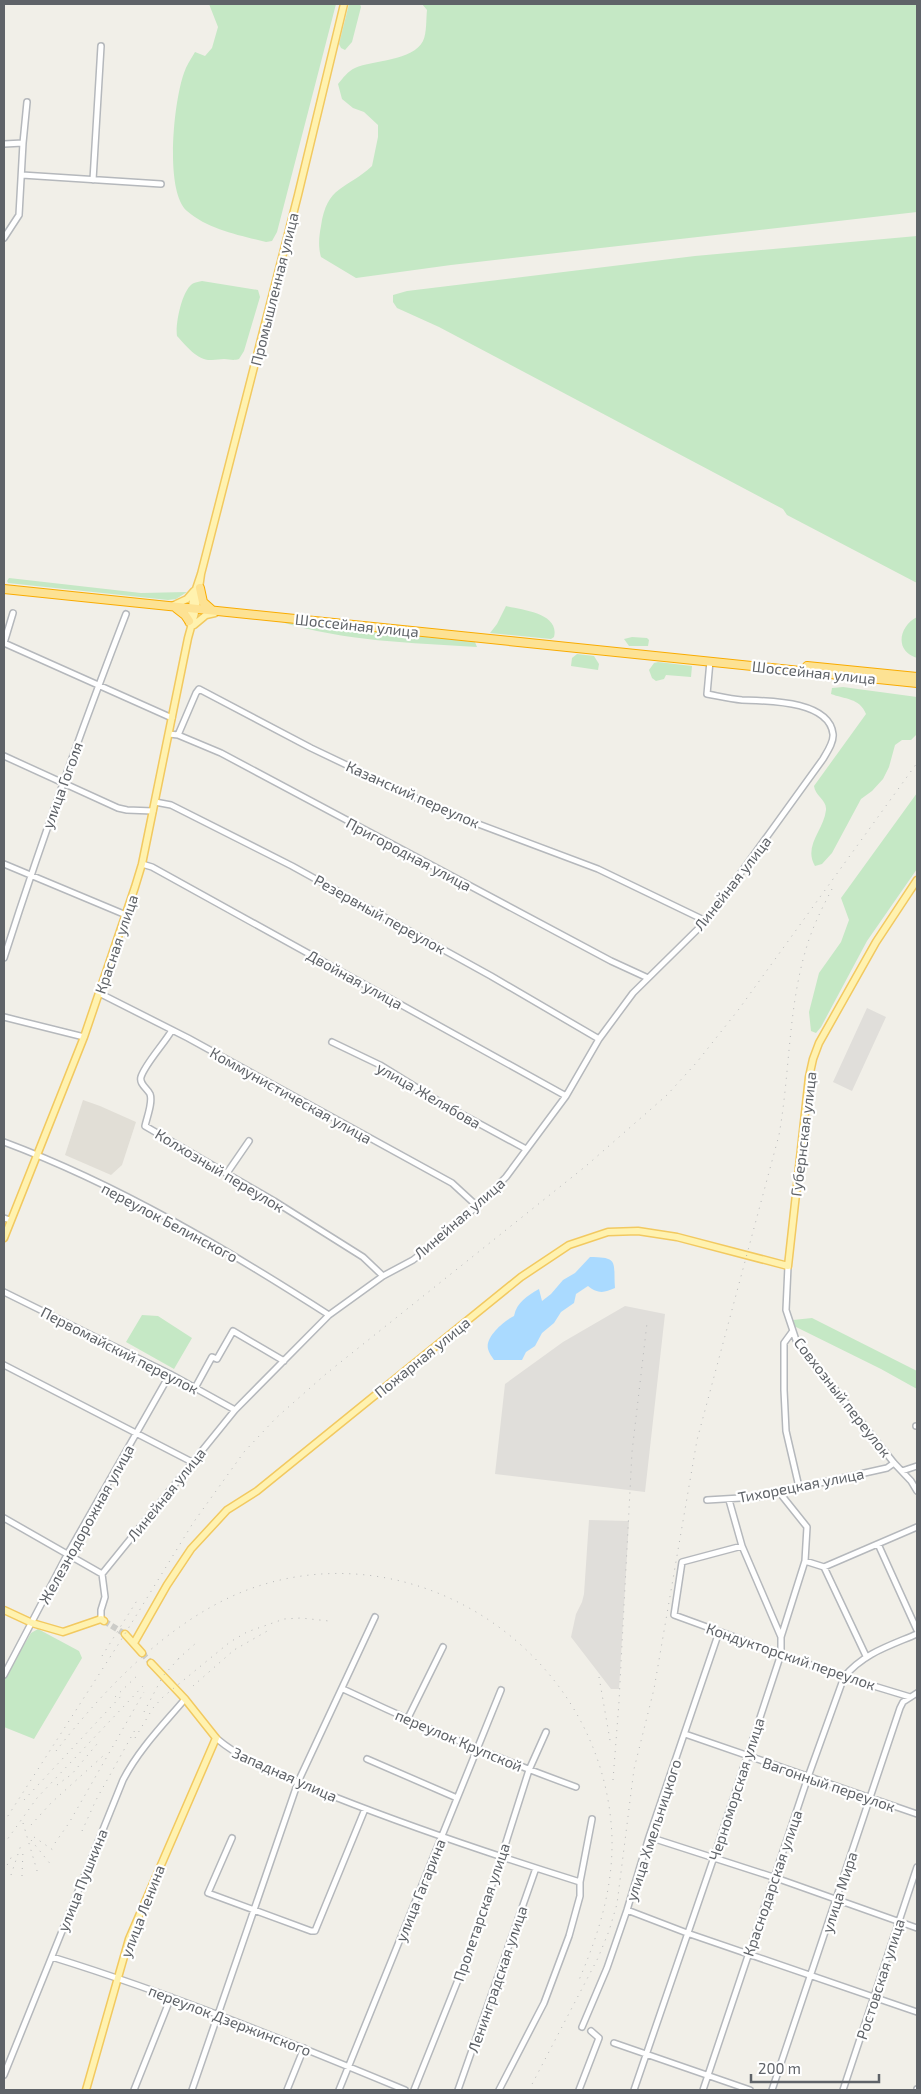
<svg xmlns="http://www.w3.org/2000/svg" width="921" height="2094" viewBox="0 0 921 2094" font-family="'Exo 2',sans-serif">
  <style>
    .industrial { fill: #e0deda }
    .education { fill: #e1ded6 }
    .green { fill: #c5e8c5 }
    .water { fill: #aadaff }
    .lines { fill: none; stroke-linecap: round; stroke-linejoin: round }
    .major-tunnel { stroke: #ccccc8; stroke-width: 6; stroke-dasharray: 6 3; stroke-linecap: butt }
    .minor-casing { stroke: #b5b8bc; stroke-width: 8 }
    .major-casing { stroke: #f2c960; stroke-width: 9 }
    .highway-casing { stroke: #f9ab00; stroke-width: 10 }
    .minor { stroke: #fff; stroke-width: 5 }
    .major { stroke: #fff2af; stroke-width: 6 }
    .highway { stroke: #fde293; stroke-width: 8 }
    .rail { stroke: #b6b7b8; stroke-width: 1; stroke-dasharray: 1 6; stroke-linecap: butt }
    .labels { text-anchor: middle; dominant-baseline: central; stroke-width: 4.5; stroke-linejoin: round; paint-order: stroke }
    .street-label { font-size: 15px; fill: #5f6368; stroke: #fff }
  </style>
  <rect width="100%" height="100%" fill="#f1efe8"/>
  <path class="industrial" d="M 867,1008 L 886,1017 L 852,1091 L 833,1082 Z
    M 625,1306 L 665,1314 L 645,1492 L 495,1474 L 505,1384 L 563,1342 Z
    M 589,1520 L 629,1521 L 619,1689 L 611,1689 L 571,1637 L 576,1614 L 582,1602 L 584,1594 Z"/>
  <path class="education" d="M 83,1100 L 100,1106 L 136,1122 L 122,1165 L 111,1175 L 65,1155 Z"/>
  <path class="green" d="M 209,4 L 336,4 L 277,232 L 272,241 L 266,242 C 239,235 209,230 187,211 C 164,191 174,100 184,73 C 186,66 191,59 195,52 L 205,56 L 212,48 L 218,27 Z
    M 349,4 L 360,4 L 361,7 L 352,42 L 345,50 L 341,48 L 339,44 Z
    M 422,4 L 917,4 L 917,212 L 451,265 L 356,278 L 321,257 C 318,247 319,236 321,226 C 327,185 346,190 372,166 L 378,137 L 378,125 L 364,112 L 353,108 L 342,99 L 338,84 C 343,78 348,71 355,68 C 373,60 413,61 423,41 C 427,33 426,18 427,10 Z
    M 917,236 L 917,583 L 787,515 L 783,509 L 439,327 L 397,308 L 393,302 L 393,295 L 407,291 L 695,256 Z
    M 202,281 L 258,290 L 260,297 L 244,351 L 239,359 C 232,361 230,359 224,359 C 220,359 216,360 212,360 C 198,361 186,346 177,336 C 175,325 182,288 194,283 C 196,282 199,282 202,281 Z
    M 9,578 L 141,593 L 187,592 L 176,599 L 168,600 L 8,583 L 7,581 Z
    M 506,606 C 522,610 560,613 554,637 L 551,639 L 490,633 L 497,624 Z
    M 917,617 L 917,658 C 894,651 899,626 917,617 Z
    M 281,622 L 475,642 L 477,647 C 411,643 344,641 281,622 Z
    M 632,637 L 647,638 L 649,640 L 648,646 L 629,646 L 624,639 Z
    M 577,654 L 594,656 L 599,664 L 598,670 L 571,666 L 572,658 Z
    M 658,662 L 692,666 L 691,677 L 666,675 L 664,679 L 656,681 L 652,678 L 649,670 L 654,663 Z
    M 843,687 L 917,697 L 917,734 L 911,740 L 902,740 L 895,745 L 889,767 L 883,779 L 872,791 L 861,799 L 832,853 L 822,864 L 815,866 C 803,846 824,830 826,810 C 827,800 815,796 814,786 L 866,714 C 860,698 844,699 831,694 L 832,688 Z
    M 917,793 L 917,869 L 867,941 L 821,1027 L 816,1033 L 811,1031 L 809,1012 L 819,973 L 841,942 L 849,920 L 841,898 Z
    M 142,1315 L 158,1316 L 192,1338 L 174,1369 L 126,1342 Z
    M 812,1318 L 917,1371 L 917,1389 L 881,1369 L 794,1326 L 793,1320 Z
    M 38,1629 L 79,1651 L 82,1658 L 34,1739 L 4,1727 L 4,1679 L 31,1633 Z"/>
  <path class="water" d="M 590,1257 C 620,1257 613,1263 615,1288 C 604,1293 598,1294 588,1286 L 576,1294 L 574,1303 L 561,1312 L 554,1323 L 542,1333 L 535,1346 L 526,1352 L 522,1360 L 494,1360 C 492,1357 489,1353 488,1349 C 485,1337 504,1321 514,1316 C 517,1302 527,1296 539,1289 L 542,1301 L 551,1294 L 563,1280 L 575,1273 Z"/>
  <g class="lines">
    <path class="major-tunnel" d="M 104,1621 L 125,1634
      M 142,1653 L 151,1663"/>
    <defs>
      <path id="minor" d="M 4,144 L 23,143
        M 22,175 L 161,184
        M 93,180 L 101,46
        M 4,238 L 19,215 L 23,143 L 27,102
        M 4,643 L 172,718
        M 4,643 L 13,613
        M 169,734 L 178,735 L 221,753 L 611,961 L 648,978
        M 178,735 L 196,693 L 199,689 L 311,748 L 441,810 L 598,869 L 706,921
        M 4,756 L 118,808 L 127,810 L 153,811
        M 155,802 L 171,805 L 292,866 L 491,976 L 599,1039
        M 4,864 L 126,915
        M 142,864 L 152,867 L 566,1096
        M 4,958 C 41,842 82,728 126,614
        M 99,993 L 188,1038 L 452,1183 L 477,1206
        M 4,1017 L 84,1037
        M 172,1030 C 164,1044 145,1064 141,1077 C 139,1084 147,1088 150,1094 C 153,1102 147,1117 145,1126 L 274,1201 L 363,1257 L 383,1276
        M 332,1042 L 380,1065 L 443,1104 L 526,1149
        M 4,1142 C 119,1185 226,1249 329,1315
        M 227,1173 L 249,1141
        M 4,1218 L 10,1220
        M 788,1266 L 786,1310 L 796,1340 L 894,1463 L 911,1481 L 917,1491
        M 4,1292 L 170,1374 L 235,1410
        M 792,1332 L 784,1343 L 784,1390 L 786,1431 L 799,1487
        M 4,1365 L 192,1462
        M 195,1388 L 212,1357 L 217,1359 L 233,1331 L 284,1361
        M 916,1426 L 917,1426
        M 902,1471 L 917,1466
        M 707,1500 L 757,1497 L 887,1468 L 894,1463
        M 729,1500 L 742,1546 L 781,1637
        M 4,1518 L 102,1574
        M 878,1544 L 917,1630
        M 742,1546 L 682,1562 L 674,1615 L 844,1677 L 910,1697
        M 805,1561 L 824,1567 L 917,1527
        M 824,1567 L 866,1656
        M 101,1619 L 101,1610 L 105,1597 L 102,1574 L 235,1410 L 329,1315 L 383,1276 L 413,1260 L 443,1236 L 477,1206 L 506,1177 L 566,1096 L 599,1039 L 633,993 L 706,921 L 823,759 C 827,752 834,742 833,734 C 829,700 766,701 742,700 C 730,699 718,696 707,694 L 710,661
        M 4,1675 L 67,1555 L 170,1374
        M 343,1689 C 419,1725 496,1758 576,1787
        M 407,1720 L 443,1647
        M 685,1734 L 917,1814
        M 216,1738 C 249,1766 295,1781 335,1797 C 416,1829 497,1856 580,1882
        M 367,1759 L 457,1798
        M 649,1837 L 776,1878 L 917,1928
        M 232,1838 L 208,1893 L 311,1931 L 315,1931 L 365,1809
        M 627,1910 L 687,1933 L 917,2012
        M 52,1957 C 172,1994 289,2042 405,2090
        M 582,2027 L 607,1968 L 627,1910 L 649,1837 L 719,1632
        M 614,2043 L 750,2090
        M 4,2075 L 123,1780 C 139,1749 163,1725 185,1699
        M 134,2090 L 171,1997
        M 192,2090 L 298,1782 L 375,1617
        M 287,2090 L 304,2048
        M 339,2090 L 501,1690
        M 414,2090 L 468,1955 L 501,1858 L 529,1770 L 546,1732
        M 458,2090 L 536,1868
        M 499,2090 L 544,2003 L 569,1936 L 580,1896 L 580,1882 L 592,1819
        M 579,2090 L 599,2038 L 591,2031
        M 634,2090 L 714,1857 L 781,1654 L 781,1637 L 805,1561 L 807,1527 L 779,1492
        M 703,2090 L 808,1777 L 844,1677 C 864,1653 889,1646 917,1634
        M 772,2090 L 900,1708 L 903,1702 L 917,1693
        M 843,2090 L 917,1867
        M 917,2090 L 917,2089"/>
      <path id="major" d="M 172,606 L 187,599 L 194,591
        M 189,623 L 194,595 L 201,574 L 298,195 L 344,4
        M 194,625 L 206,615 L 215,613
        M 4,1238 L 84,1037 L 135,887 L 142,864 L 188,638 L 196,609 L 201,574
        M 4,1610 L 32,1623 L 63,1632 L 101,1619 L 104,1621
        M 125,1634 L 142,1653
        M 134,1643 L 167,1585 L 191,1549 L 227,1510 L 257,1491 L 521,1277 L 569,1245 L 608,1232 L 638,1231 L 677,1237 L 788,1266 L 809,1077 L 813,1059 L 819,1043 L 876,942 L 917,880
        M 86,2090 L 129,1939 L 216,1738 L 185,1699 L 151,1663"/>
      <path id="highway" d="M 200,588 L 203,602 L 212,610
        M 4,589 L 917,683
        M 176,608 L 185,615 L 189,621
        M 807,666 L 917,677"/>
    </defs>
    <use href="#minor" class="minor-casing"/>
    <use href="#major" class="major-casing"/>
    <use href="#highway" class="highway-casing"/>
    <use href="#minor" class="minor"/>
    <use href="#major" class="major"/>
    <use href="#highway" class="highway"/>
    <path class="rail" d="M 102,1656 L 138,1599
      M 178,1659 L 196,1643
      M 599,1677 L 611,1746
      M 193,1686 L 234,1650 L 269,1630
      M 115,1697 L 140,1673
      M 144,1712 L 163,1676 L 182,1655
      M 135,1738 L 153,1708 L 163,1697 L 230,1642 L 247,1632 L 284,1619 L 301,1618 L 329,1621
      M 56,1751 C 105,1688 171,1619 247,1590 C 418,1526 606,1656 612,1838 C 613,1889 599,1933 579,1980
      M 613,1780 L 619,1702 L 632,1452 L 647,1323
      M 57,1785 L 72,1774 L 97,1744
      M 24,1800 L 123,1694
      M 4,1822 L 123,1637 L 193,1523 L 244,1452 L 276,1418 L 327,1373 L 586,1166 L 667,1095 L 697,1062 L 739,1009 L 917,763
      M 23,1823 L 38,1874
      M 31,1825 L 51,1803 L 103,1756
      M 82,1831 L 96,1800 L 135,1730
      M 34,1837 L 53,1850
      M 31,1840 L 52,1866
      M 55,1843 L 69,1823 L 144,1692
      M 4,1844 L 37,1798 L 143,1686
      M 4,1871 L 13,1854
      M 11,1875 L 22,1842
      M 22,1876 L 23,1850
      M 529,2090 L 598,1958 L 609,1931 L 617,1904 L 634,1769 L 654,1689 L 697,1440 L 779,1135 C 790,1073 788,1009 806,949 C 812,928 822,908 832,889"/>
  </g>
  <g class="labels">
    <g class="street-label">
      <text transform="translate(274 289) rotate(-76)">Промышленная улица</text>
      <text transform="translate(357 625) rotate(6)">Шоссейная улица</text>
      <text transform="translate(814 672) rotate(6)">Шоссейная улица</text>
      <text transform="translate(62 785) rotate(-70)">улица Гоголя</text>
      <text transform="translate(413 794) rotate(24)">Казанский переулок</text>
      <text transform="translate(409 854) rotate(28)">Пригородная улица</text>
      <text transform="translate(732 883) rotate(-52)">Линейная улица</text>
      <text transform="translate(380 914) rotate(29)">Резервный переулок</text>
      <text transform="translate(116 944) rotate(-71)">Красная улица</text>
      <text transform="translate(355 979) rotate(29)">Двойная улица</text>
      <text transform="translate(291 1095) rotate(29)">Коммунистическая улица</text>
      <text transform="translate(429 1095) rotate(30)">улица Желябова</text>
      <text transform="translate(803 1134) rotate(-83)">Губернская улица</text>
      <text transform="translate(220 1170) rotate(31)">Колхозный переулок</text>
      <text transform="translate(459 1218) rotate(-41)">Линейная улица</text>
      <text transform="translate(170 1222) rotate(28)">переулок Белинского</text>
      <text transform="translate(120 1350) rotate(27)">Первомайский переулок</text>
      <text transform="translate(422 1357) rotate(-39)">Пожарная улица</text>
      <text transform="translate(843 1397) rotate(52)">Совхозный переулок</text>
      <text transform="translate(801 1485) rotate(-11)">Тихорецкая улица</text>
      <text transform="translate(166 1494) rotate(-51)">Линейная улица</text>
      <text transform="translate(86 1524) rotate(-61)">Железнодорожная улица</text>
      <text transform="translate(791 1656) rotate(19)">Кондукторский переулок</text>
      <text transform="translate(459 1740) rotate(23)">переулок Крупской</text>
      <text transform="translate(285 1774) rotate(24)">Западная улица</text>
      <text transform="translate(829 1784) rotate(19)">Вагонный переулок</text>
      <text transform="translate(736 1789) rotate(-72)">Черноморская улица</text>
      <text transform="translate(653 1830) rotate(-72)">улица Хмельницкого</text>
      <text transform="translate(82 1880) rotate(-68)">улица Пушкина</text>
      <text transform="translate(772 1883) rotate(-71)">Краснодарская улица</text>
      <text transform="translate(420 1890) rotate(-68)">улица Гагарина</text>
      <text transform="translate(839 1892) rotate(-72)">улица Мира</text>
      <text transform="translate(142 1911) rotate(-69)">улица Ленина</text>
      <text transform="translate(481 1912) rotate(-71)">Пролетарская улица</text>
      <text transform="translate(497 1979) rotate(-71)">Ленинградская улица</text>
      <text transform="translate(880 1979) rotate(-72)">Ростовская улица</text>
      <text transform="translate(230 2020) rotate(21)">переулок Дзержинского</text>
    </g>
  </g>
  <rect width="921" height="2094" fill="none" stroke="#5f6368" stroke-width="10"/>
  <path d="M751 2074v8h128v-8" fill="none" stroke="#5f6368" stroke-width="2.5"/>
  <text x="758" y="2074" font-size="15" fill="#5f6368" stroke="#ffffff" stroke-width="4" paint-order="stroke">200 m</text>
</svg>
